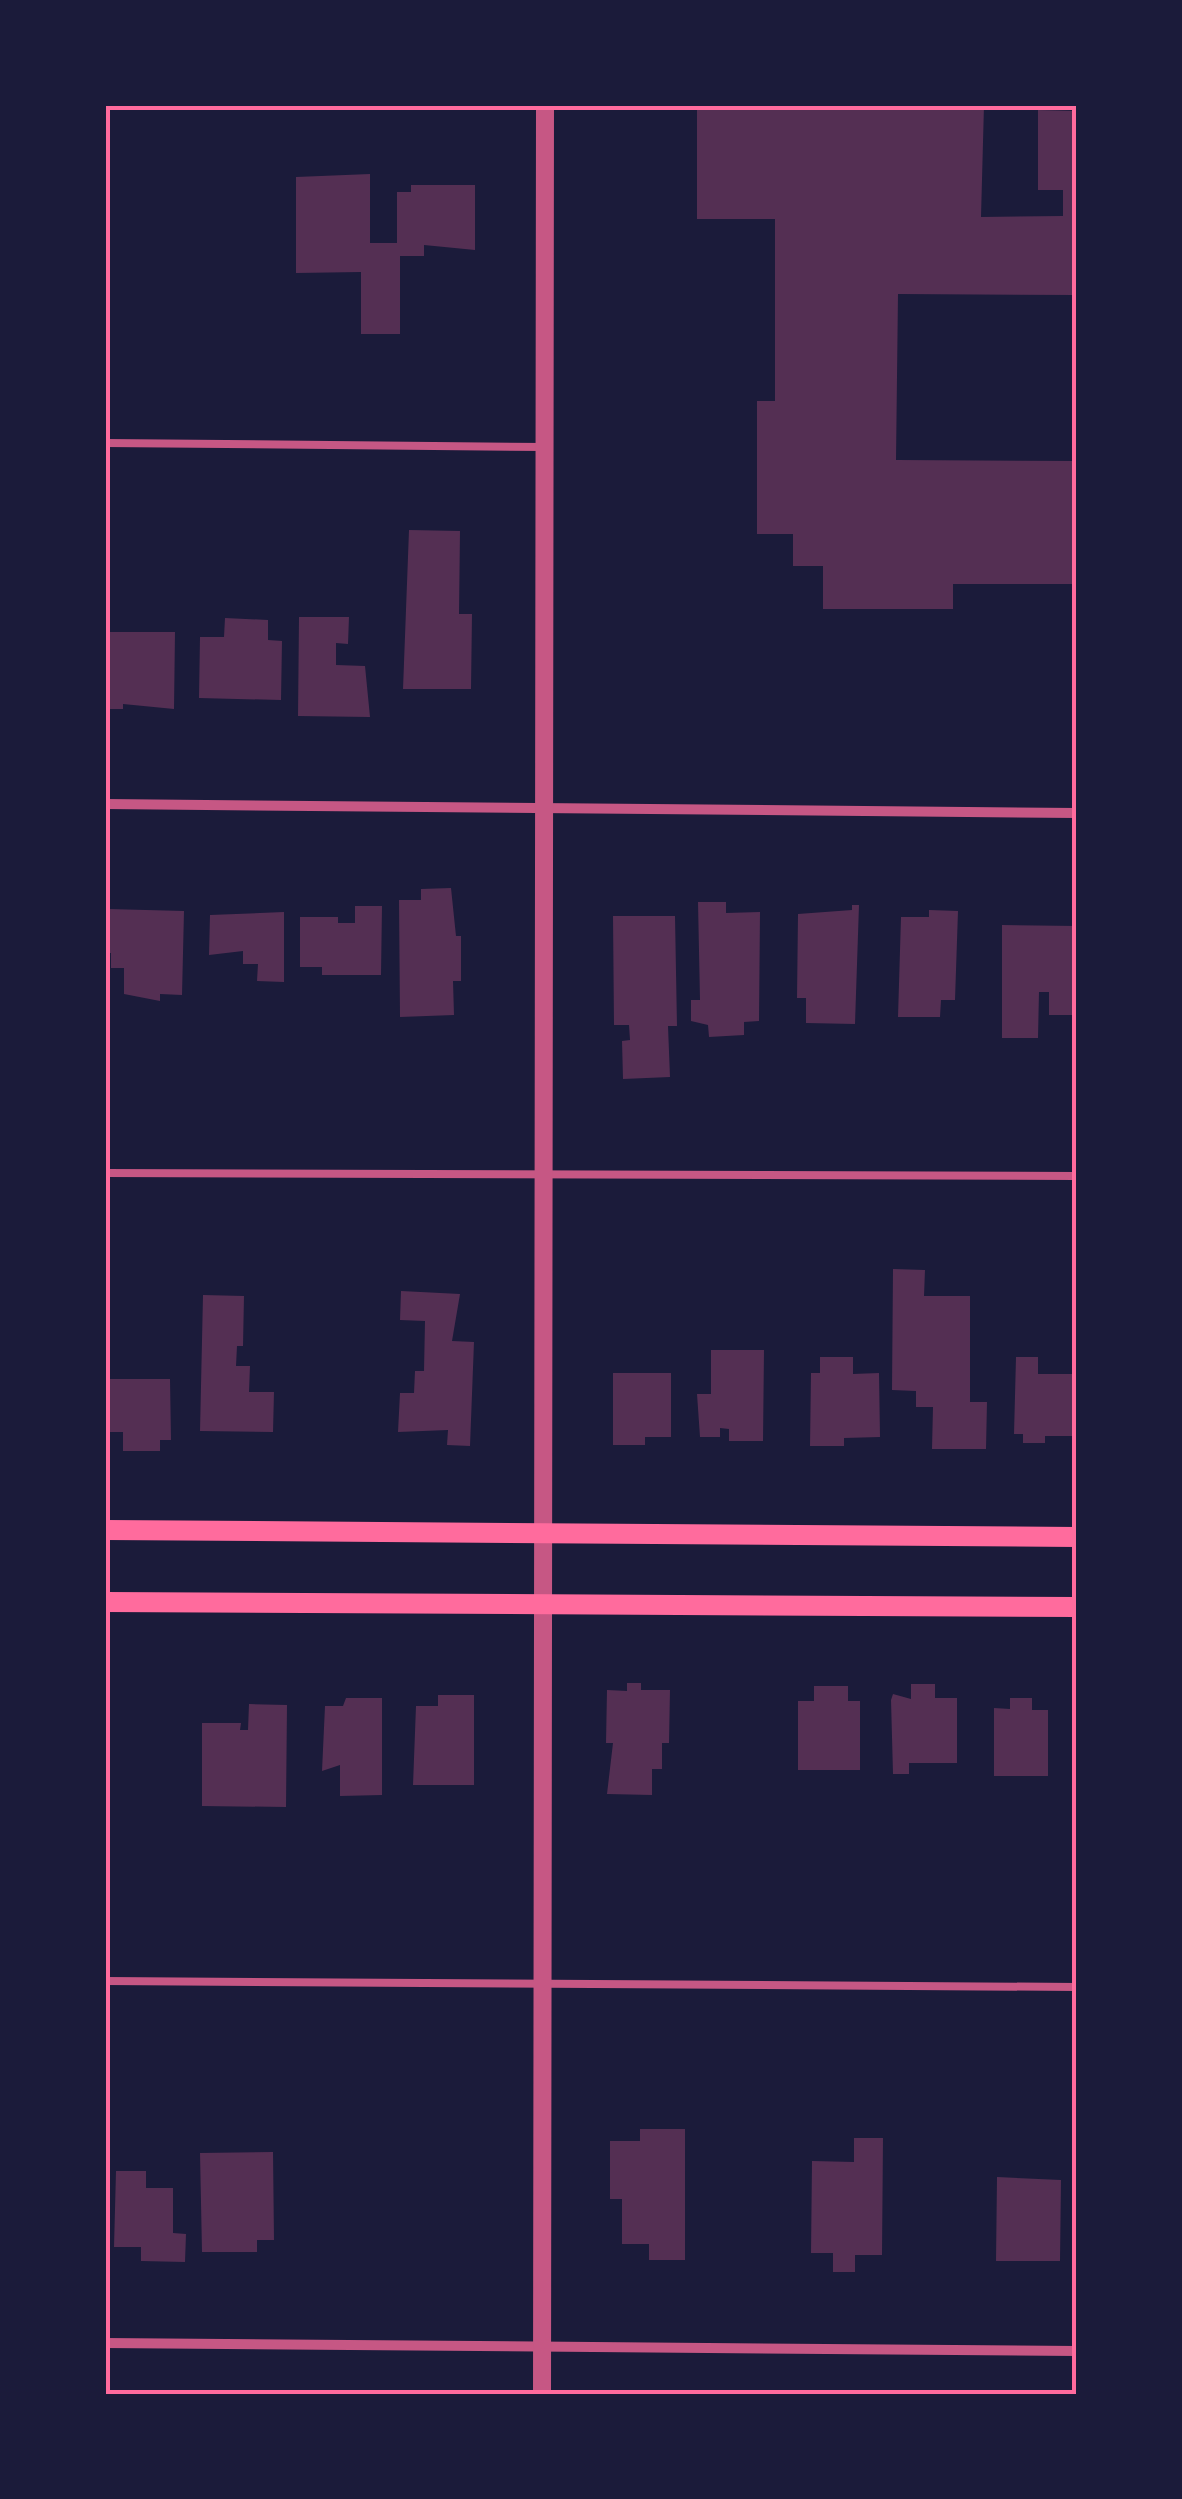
<svg xmlns="http://www.w3.org/2000/svg" width="1182" height="2499" viewBox="0 0 1182 2499" font-family="'Archivo Narrow',sans-serif">
  <style>
    .building { fill: #542f53 }
    .lines { fill: none; stroke-linecap: round; stroke-linejoin: round }
    .service { stroke: #c65784; stroke-width: 8 }
    .minor { stroke: #c65784; stroke-width: 10 }
    .tertiary { stroke: #c65784; stroke-width: 18 }
    .secondary { stroke: #ff6b9d; stroke-width: 20 }
    .neatline { fill: none; stroke: #ff6b9d; stroke-width: 4 }
  </style>
  <rect width="100%" height="100%" fill="#1b1b3a"/>
  <path class="building" d="M 697,105 L 984,105 L 981,217 L 1063,216 L 1063,190 L 1038,190 L 1038,110 L 1077,111 L 1077,295 L 898,294 L 896,460 L 1077,461 L 1077,584 L 953,584 L 953,609 L 823,609 L 823,566 L 793,566 L 793,534 L 757,534 L 757,401 L 775,401 L 775,219 L 697,219 Z
    M 370,174 L 370,243 L 397,243 L 397,192 L 411,192 L 411,185 L 475,185 L 475,250 L 424,245 L 424,256 L 400,256 L 400,334 L 361,334 L 361,272 L 296,273 L 296,177 Z
    M 409,530 L 460,531 L 459,614 L 472,614 L 471,689 L 403,689 Z
    M 299,617 L 349,617 L 348,644 L 336,643 L 336,665 L 365,666 L 370,717 L 298,716 Z
    M 225,618 L 268,620 L 268,640 L 282,641 L 281,700 L 199,698 L 200,637 L 224,637 Z
    M 105,632 L 175,632 L 174,709 L 123,704 L 123,709 L 105,709 Z
    M 451,888 L 456,936 L 461,936 L 461,981 L 453,981 L 454,1015 L 400,1017 L 399,900 L 421,900 L 421,889 Z
    M 698,902 L 726,902 L 726,913 L 760,912 L 759,1021 L 744,1022 L 744,1035 L 709,1037 L 708,1025 L 691,1021 L 691,1000 L 700,1000 Z
    M 852,905 L 859,905 L 855,1024 L 806,1023 L 806,998 L 797,998 L 798,914 L 852,910 Z
    M 355,906 L 382,906 L 381,975 L 322,975 L 322,967 L 300,967 L 300,917 L 338,917 L 338,923 L 355,923 Z
    M 108,909 L 184,911 L 182,995 L 160,994 L 160,1001 L 124,994 L 124,968 L 111,968 L 111,953 L 105,953 Z
    M 929,910 L 958,911 L 955,1000 L 941,1000 L 940,1017 L 898,1017 L 901,917 L 929,917 Z
    M 284,912 L 284,982 L 257,981 L 258,964 L 243,964 L 243,951 L 209,955 L 210,915 Z
    M 613,916 L 675,916 L 677,1026 L 668,1026 L 670,1077 L 623,1079 L 622,1041 L 630,1040 L 629,1025 L 614,1025 Z
    M 1002,925 L 1077,926 L 1077,1015 L 1049,1015 L 1049,992 L 1039,992 L 1038,1038 L 1002,1038 Z
    M 893,1269 L 925,1270 L 924,1296 L 970,1296 L 970,1402 L 987,1402 L 986,1449 L 932,1449 L 933,1407 L 916,1407 L 916,1391 L 892,1390 Z
    M 401,1291 L 460,1294 L 452,1341 L 474,1342 L 470,1446 L 447,1445 L 448,1430 L 398,1432 L 400,1393 L 414,1393 L 415,1371 L 424,1371 L 425,1321 L 400,1320 Z
    M 203,1295 L 244,1296 L 243,1346 L 237,1346 L 236,1366 L 250,1366 L 249,1392 L 274,1392 L 273,1432 L 200,1431 Z
    M 711,1350 L 764,1350 L 763,1441 L 729,1441 L 729,1429 L 720,1428 L 720,1437 L 700,1437 L 697,1394 L 711,1394 Z
    M 820,1357 L 853,1357 L 853,1374 L 879,1373 L 880,1437 L 844,1438 L 844,1446 L 810,1446 L 811,1373 L 820,1373 Z
    M 1016,1357 L 1038,1357 L 1038,1374 L 1077,1374 L 1077,1436 L 1045,1436 L 1045,1443 L 1023,1443 L 1023,1434 L 1014,1434 Z
    M 613,1373 L 671,1373 L 671,1437 L 645,1437 L 645,1445 L 613,1445 Z
    M 106,1379 L 170,1379 L 171,1440 L 160,1440 L 160,1451 L 123,1451 L 123,1432 L 106,1432 Z
    M 627,1683 L 641,1683 L 641,1690 L 670,1690 L 669,1743 L 662,1743 L 662,1769 L 652,1769 L 652,1795 L 607,1794 L 613,1743 L 606,1743 L 607,1690 L 627,1691 Z
    M 911,1684 L 935,1684 L 935,1698 L 957,1698 L 957,1763 L 909,1763 L 909,1774 L 893,1774 L 891,1700 L 893,1694 L 911,1699 Z
    M 814,1686 L 848,1686 L 848,1701 L 860,1701 L 860,1770 L 798,1770 L 798,1701 L 814,1701 Z
    M 438,1695 L 474,1695 L 474,1785 L 413,1785 L 416,1706 L 438,1706 Z
    M 346,1698 L 382,1698 L 382,1795 L 340,1796 L 340,1765 L 322,1771 L 325,1706 L 343,1706 Z
    M 1010,1698 L 1032,1698 L 1032,1710 L 1048,1710 L 1048,1776 L 994,1776 L 994,1708 L 1010,1709 Z
    M 249,1704 L 287,1705 L 286,1807 L 202,1806 L 202,1723 L 241,1723 L 240,1730 L 248,1730 Z
    M 640,2129 L 685,2129 L 685,2260 L 649,2260 L 649,2244 L 622,2244 L 622,2199 L 610,2199 L 610,2141 L 640,2141 Z
    M 854,2138 L 883,2138 L 882,2255 L 855,2255 L 855,2272 L 833,2272 L 833,2253 L 811,2253 L 812,2161 L 854,2162 Z
    M 273,2152 L 274,2240 L 257,2240 L 257,2252 L 202,2252 L 200,2153 Z
    M 116,2171 L 146,2171 L 146,2188 L 173,2188 L 173,2233 L 186,2234 L 185,2262 L 141,2261 L 141,2247 L 114,2247 Z
    M 997,2177 L 1061,2180 L 1060,2261 L 996,2261 Z"/>
  <g class="lines">
    <path class="service" d="M 105,443 L 545,447
      M 105,1173 L 1077,1176
      M 105,1981 L 1077,1987"/>
    <path class="minor" d="M 105,804 L 1077,813
      M 105,2343 L 1077,2351"/>
    <path class="tertiary" d="M 542,2394 L 545,105"/>
    <path class="secondary" d="M 105,1530 L 1077,1537
      M 105,1602 L 1077,1607"/>
  </g>
  <rect width="1182" height="2499" fill="none" stroke="#1b1b3a" stroke-width="215"/>
  <rect x="108" y="108" width="966" height="2284" class="neatline"/>
</svg>
